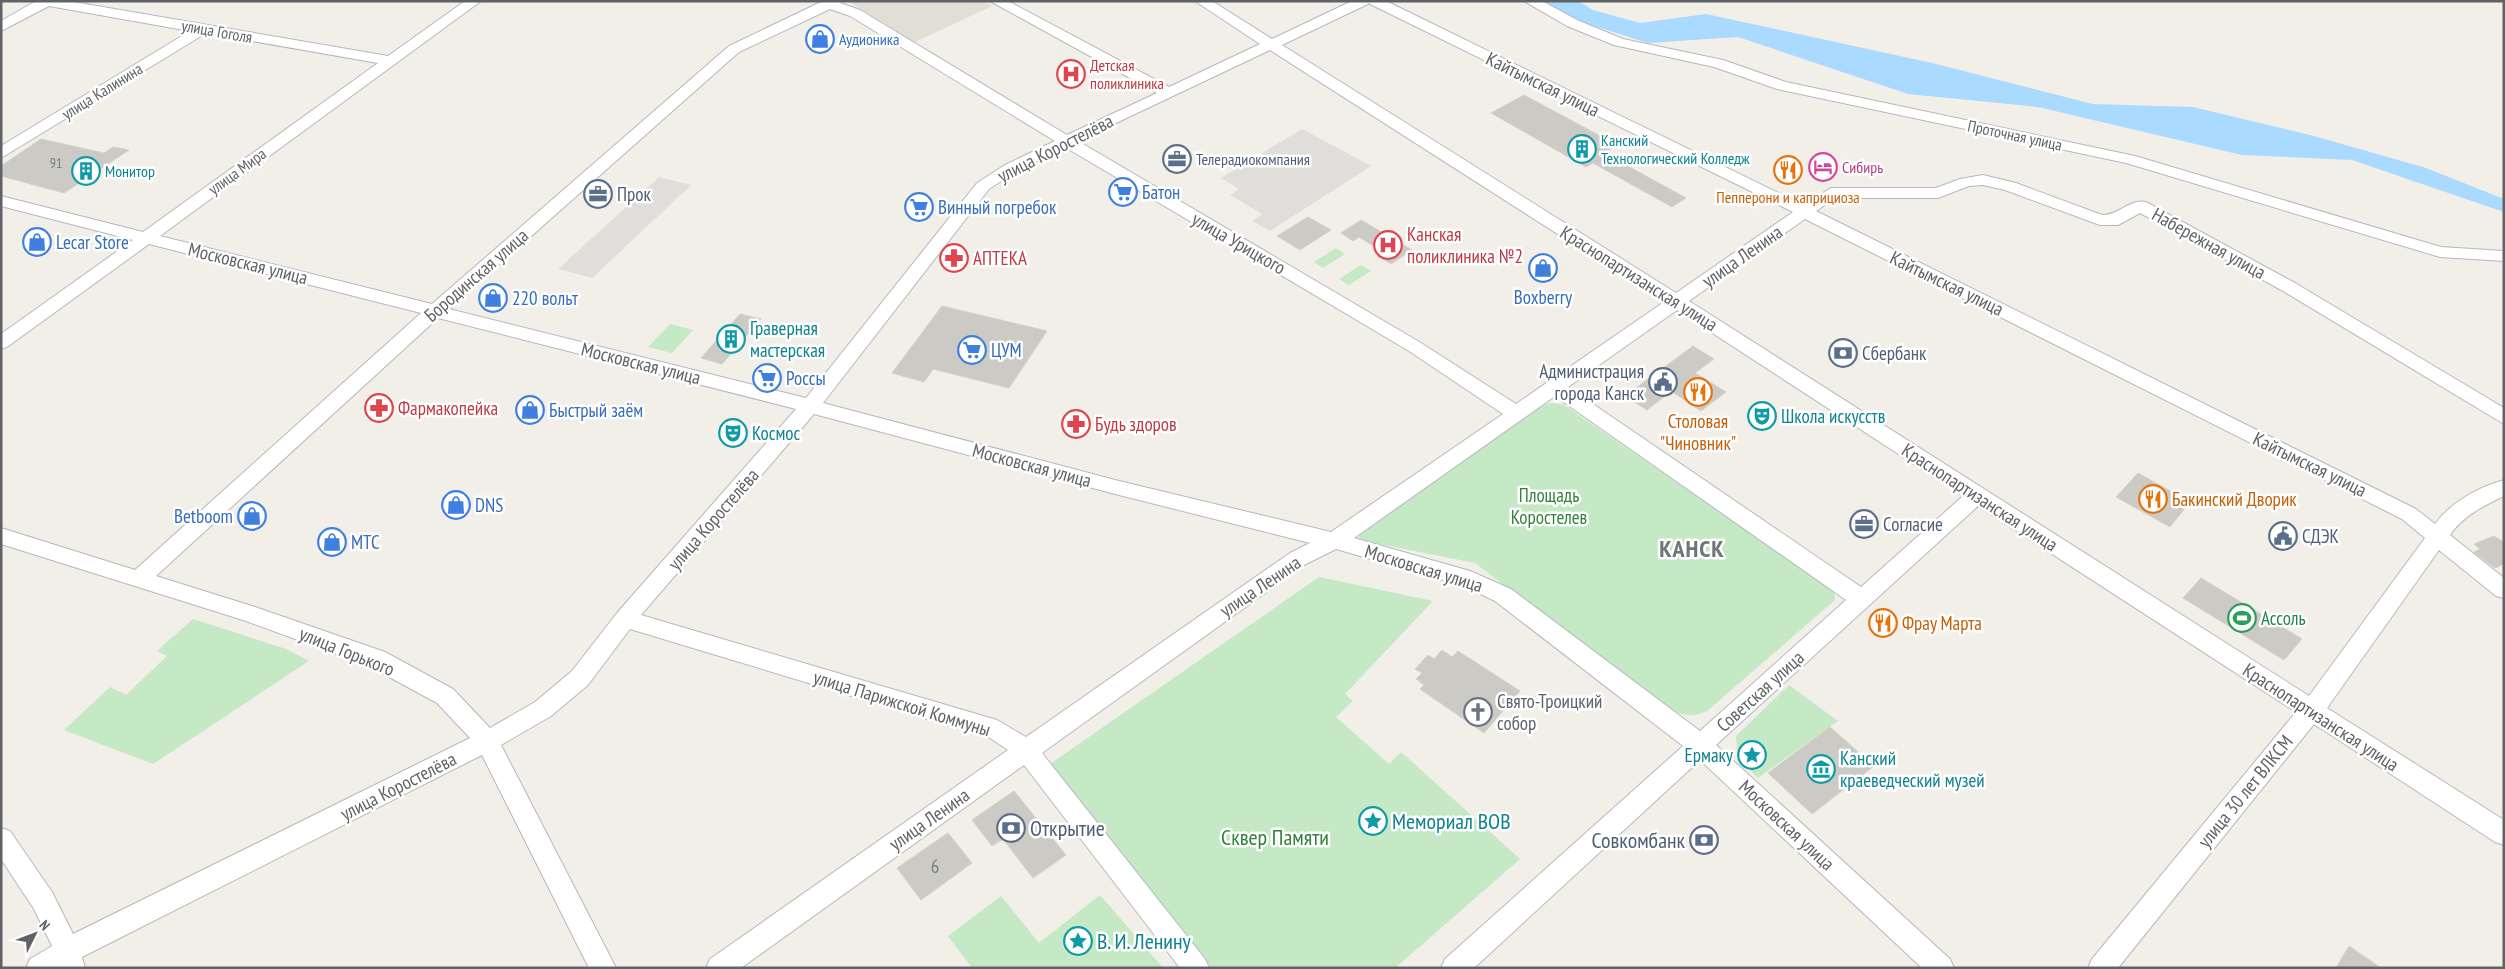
<svg xmlns="http://www.w3.org/2000/svg" width="2505" height="969" viewBox="0 0 2505 969" font-family="'PT Sans Narrow',sans-serif">
  <style>
    .industrial { fill: #e0deda }
    .education { fill: #e1ded6 }
    .green { fill: #c5e8c5 }
    .water { fill: #aadaff }
    .building { fill: #cccac5; stroke: #d6d1c6 }
    .lines { fill: none; stroke-linecap: round; stroke-linejoin: round }
    .minor-casing { stroke: #b5b8bc; stroke-width: 2 }
    .minor { fill: #fff; fill-rule: evenodd }
    .labels { text-anchor: middle; dominant-baseline: central; stroke-width: 5; stroke-linejoin: round; paint-order: stroke }
    .far-number-label { font-size: 14px; fill: #7a7d7f }
    .far-street-label { font-size: 16px; fill: #5f6368; stroke: #fff }
    .far-shop-label { font-size: 16px; fill: #366cbe; stroke: #fff; text-anchor: start }
    .far-health-label { font-size: 16px; fill: #be3a42; stroke: #fff; text-anchor: start }
    .far-culture-label { font-size: 16px; fill: #0d838f; stroke: #fff; text-anchor: start }
    .far-service-label { font-size: 16px; fill: #4e5e75; stroke: #fff; text-anchor: start }
    .far-hotel-label { font-size: 16px; fill: #b23c85; stroke: #fff; text-anchor: start }
    .far-food-label { font-size: 16px; fill: #c56008; stroke: #fff }
    .street-label { font-size: 19px; fill: #5f6368; stroke: #fff }
    .shop-label { font-size: 19px; fill: #366cbe; stroke: #fff; text-anchor: start }
    .service-label { font-size: 19px; fill: #4e5e75; stroke: #fff; text-anchor: start }
    .health-label { font-size: 19px; fill: #be3a42; stroke: #fff; text-anchor: start }
    .culture-label { font-size: 19px; fill: #0d838f; stroke: #fff; text-anchor: start }
    .food-label { font-size: 19px; fill: #c56008; stroke: #fff; text-anchor: start }
    .park-label { font-size: 19px; fill: #348238; stroke: #fff }
    .leisure-label { font-size: 19px; fill: #27864d; stroke: #fff; text-anchor: start }
    .worship-label { font-size: 19px; fill: #5b616d; stroke: #fff; text-anchor: start }
    .near-number-label { font-size: 19px; fill: #7a7d7f }
    .near-culture-label { font-size: 22px; fill: #0d838f; stroke: #fff; text-anchor: start }
    .near-service-label { font-size: 22px; fill: #4e5e75; stroke: #fff; text-anchor: start }
    .near-park-label { font-size: 22px; fill: #348238; stroke: #fff }
    .district-label { font-size: 24px; font-weight: bold; letter-spacing: 1px; fill: #70757a; stroke: #fff }
  </style>
  <rect width="100%" height="100%" fill="#f1efe8"/>
  <path class="industrial" d="M 1302,129 L 1371,166 L 1270,231 L 1252,221 L 1262,214 L 1230,195 L 1239,189 L 1221,178 Z
    M 659,177 L 691,185 L 592,278 L 558,269 Z"/>
  <path class="education" d="M 854,1 L 984,1 L 992,6 L 915,42 L 851,3 Z"/>
  <path class="green" d="M 1336,248 L 1345,254 L 1323,268 L 1314,262 Z
    M 1361,265 L 1371,271 L 1349,285 L 1339,279 Z
    M 670,324 L 693,330 L 672,353 L 648,347 Z
    M 1553,403 L 1564,405 L 1834,591 L 1835,600 L 1707,711 C 1691,719 1680,714 1665,707 L 1475,563 L 1359,540 L 1359,529 L 1544,404 Z
    M 1319,577 L 1433,601 L 1345,694 L 1353,701 L 1336,717 L 1389,764 L 1401,752 L 1520,859 L 1395,968 L 1212,968 L 1050,764 Z
    M 193,619 L 286,649 L 309,661 L 153,764 L 64,730 L 110,687 L 126,695 L 167,656 L 157,651 Z
    M 1789,685 L 1838,721 L 1758,778 L 1738,758 L 1736,736 Z
    M 1100,895 L 1163,968 L 972,968 L 948,936 L 1001,896 L 1039,943 Z"/>
  <path class="water" d="M 1543,1 L 1578,1 L 1593,10 L 1640,23 L 1706,14 L 1932,63 L 2093,104 L 2193,107 L 2314,136 L 2426,168 L 2504,199 L 2504,212 L 2352,160 L 2242,155 L 2038,107 L 1908,94 L 1738,37 L 1648,43 L 1585,23 Z"/>
  <path class="building" d="M 1524,95 L 1617,145 L 1604,153 L 1686,198 L 1672,207 L 1593,163 L 1586,167 L 1491,113 Z
    M 41,139 L 104,153 L 113,147 L 129,150 L 64,193 L 1,176 L 1,166 Z
    M 1308,217 L 1331,230 L 1300,250 L 1277,236 Z
    M 1361,220 L 1412,250 L 1391,264 L 1377,256 L 1383,252 L 1359,237 L 1353,241 L 1341,233 Z
    M 942,306 L 1047,331 L 1009,388 L 933,369 L 924,382 L 892,373 Z
    M 740,314 L 761,319 L 722,364 L 701,358 Z
    M 1693,346 L 1714,359 L 1695,373 L 1726,392 L 1701,411 L 1671,391 L 1647,410 L 1625,396 Z
    M 2138,473 L 2190,502 L 2170,527 L 2116,497 Z
    M 2494,536 L 2504,542 L 2504,564 L 2495,568 L 2474,552 L 2480,549 L 2474,544 Z
    M 2201,578 L 2302,639 L 2284,660 L 2183,598 Z
    M 1442,650 L 1452,657 L 1458,651 L 1520,691 L 1484,733 L 1420,689 L 1424,685 L 1416,679 L 1422,673 L 1415,669 L 1428,655 L 1434,659 Z
    M 1830,727 L 1874,766 L 1812,814 L 1768,773 Z
    M 1014,791 L 1066,855 L 1033,878 L 1003,839 L 992,846 L 972,820 Z
    M 948,833 L 972,863 L 921,900 L 897,868 Z
    M 2349,946 L 2381,968 L 2336,968 Z"/>
  <g class="lines">
    <defs>
      <path id="minor" d="M 36,1 L 68,1 L 388,56 L 465,1 L 481,1 L 160,236 L 432,304 L 729,46 L 823,1 L 842,1 L 840,3 L 860,10 L 1067,135 L 1157,93 L 990,1 L 1008,1 L 1169,87 L 1260,44 L 1195,1 L 1212,1 L 1272,39 L 1352,1 L 1386,1 L 1803,205 L 1831,188 L 1936,188 L 1960,179 L 1983,175 L 2016,183 L 2102,215 C 2118,216 2130,198 2146,202 L 2295,283 L 2504,408 L 2504,424 L 2283,291 L 2140,213 L 2118,225 L 2100,225 L 2005,190 L 1983,185 L 1969,186 L 1938,198 L 1835,198 L 1816,211 L 2416,509 L 2435,524 C 2451,502 2479,487 2504,480 L 2504,496 C 2483,506 2463,516 2450,535 L 2504,578 L 2504,598 L 2496,596 L 2439,550 L 2327,708 L 2504,820 L 2504,845 L 2495,842 L 2314,724 L 2118,968 L 2088,968 L 2092,959 L 2296,712 L 1978,506 L 1716,745 L 1950,959 L 1954,968 L 1922,968 L 1700,760 L 1474,968 L 1441,968 L 1445,959 L 1683,746 L 1495,601 L 1464,586 L 1336,549 L 1304,565 L 1042,753 L 1205,959 L 1209,968 L 1180,968 L 1024,765 L 741,968 L 706,968 L 710,959 L 1008,750 L 990,738 L 630,629 L 588,685 L 551,716 L 501,745 L 616,968 L 589,968 L 482,755 L 82,957 L 85,968 L 26,968 L 30,959 L 52,946 L 34,909 L 1,859 L 1,828 L 10,831 L 52,892 L 73,934 L 470,738 L 437,703 L 369,666 L 243,620 L 1,544 L 1,528 L 135,570 L 421,313 L 149,244 L 7,347 L 1,349 L 1,334 L 133,240 L 1,206 L 1,196 L 143,232 L 378,63 L 206,33 L 1,158 L 1,146 L 190,31 L 49,6 L 1,31 L 1,21 ZM 1370,3 L 1370,4 L 1793,212 L 1676,293 L 1282,45 ZM 830,9 L 850,16 L 1055,141 L 1005,165 L 977,183 L 806,398 L 449,309 L 739,52 ZM 1270,50 L 1664,302 L 1516,404 L 1421,343 L 1078,141 ZM 1065,147 L 1409,351 L 1503,414 L 1331,532 L 1119,481 L 823,403 L 989,189 L 1017,171 ZM 1805,219 L 2402,519 L 2425,538 L 2309,696 L 1689,301 ZM 1677,310 L 1963,496 L 1861,587 L 1568,387 ZM 438,318 L 796,409 L 617,613 L 572,671 L 535,702 L 490,728 L 453,689 L 385,652 L 255,607 L 156,576 ZM 1555,396 L 1846,600 L 1700,731 L 1511,589 L 1470,571 L 1354,538 ZM 814,414 L 1119,495 L 1310,543 L 1290,553 L 1026,737 L 997,720 L 641,615 Z
        M 1524,1 L 1542,1 L 1577,20 L 1623,39 L 1723,60 L 1786,82 L 2135,156 L 2441,247 L 2504,251 L 2504,261 L 2440,257 L 2126,163 L 1777,89 L 1714,67 L 1614,45 L 1567,26 Z"/>
    </defs>
    <use href="#minor" class="minor-casing"/>
    <use href="#minor" class="minor"/>
  </g>
  <defs>
    <symbol id="shop-ring" viewBox="-11 -11 22 22"><circle r="9.5" fill="#fff" stroke="#3f7fe0" stroke-width="1.5"/><path d="M-5-2.5h2.3a2.7 3.5 0 0 1 5.4 0H5L5.5 6h-11ZM-1.5-2.5h3a1.5 2.3 0 0 0-3 0Z" fill="#3f7fe0"/></symbol>
    <symbol id="hospital-ring" viewBox="-11 -11 22 22"><circle r="9.5" fill="#fff" stroke="#e0444e" stroke-width="1.5"/><path d="M-5-5h3v3.5h4V-5h3V5h-3V1.5h-4V5h-3Z" fill="#e0444e"/></symbol>
    <symbol id="building-ring" viewBox="-11 -11 22 22"><circle r="9.5" fill="#fff" stroke="#0f9aa8" stroke-width="1.5"/><path d="M-4-6H4V6H1V3H-1V6H-4ZM-2.5-4.3h1.7v1.8h-1.7ZM.8-4.3h1.7v1.8H.8ZM-2.5-1h1.7V.8h-1.7ZM.8-1h1.7V.8H.8Z" fill="#0f9aa8"/></symbol>
    <symbol id="office-ring" viewBox="-11 -11 22 22"><circle r="9.5" fill="#fff" stroke="#5c6f8a" stroke-width="1.5"/><path d="M-6-3h4V-5.5h4V-3h4V5H-6ZM-1-4.5V-3h2v-1.5ZM-6 0V1H6V0Z" fill="#5c6f8a"/></symbol>
    <symbol id="hotel-ring" viewBox="-11 -11 22 22"><circle r="9.5" fill="#fff" stroke="#d1479c" stroke-width="1.5"/><path d="M-6-4.5h1.5V1H6V5H4.5V3h-9V5H-6ZM-4 0a1.8 1.8 0 1 1 3.6 0ZM.5 0V-2.5h3Q6-2.5 6 0Z" fill="#d1479c"/></symbol>
    <symbol id="restaurant-ring" viewBox="-11 -11 22 22"><circle r="9.5" fill="#fff" stroke="#e8710a" stroke-width="1.5"/><path d="M-5-6h1v4h1v-4h1v4h1v-4h1v5L-1.5 .5V6h-2V.5L-5-1ZM5-6V6H3V1.5H1.5Q1.5-4 5-6Z" fill="#e8710a"/></symbol>
    <symbol id="supermarket-ring" viewBox="-11 -11 22 22"><circle r="9.5" fill="#fff" stroke="#3f7fe0" stroke-width="1.5"/><path d="M-6-5.5h2.5l.6 2H6L4.5 2H-2.5L-4.4-4H-6ZM-1.5 3.2a1.3 1.3 0 1 0 .1 0ZM3 3.2a1.3 1.3 0 1 0 .1 0Z" fill="#3f7fe0"/></symbol>
    <symbol id="pharmacy-ring" viewBox="-11 -11 22 22"><circle r="9.5" fill="#fff" stroke="#e0444e" stroke-width="1.5"/><path d="M-2-6h4v4h4v4h-4v4h-4v-4h-4v-4h4Z" fill="#e0444e"/></symbol>
    <symbol id="bank-ring" viewBox="-11 -11 22 22"><circle r="9.5" fill="#fff" stroke="#5c6f8a" stroke-width="1.5"/><path d="M-6-4H6V4H-6ZM0-2.3a2.3 2.3 0 1 0 0 4.6a2.3 2.3 0 1 0 0-4.6Z" fill="#5c6f8a"/></symbol>
    <symbol id="civic-ring" viewBox="-11 -11 22 22"><circle r="9.5" fill="#fff" stroke="#5c6f8a" stroke-width="1.5"/><path d="M-.6-6.5H3V-4.5H.6V-3L4-1V1h2V6H-6V1h2V-1L-.6-3ZM-1.2 2.5V6h2.4V2.5Z" fill="#5c6f8a"/></symbol>
    <symbol id="theatre-ring" viewBox="-11 -11 22 22"><circle r="9.5" fill="#fff" stroke="#0f9aa8" stroke-width="1.5"/><path d="M-5-5.5Q0-4 5-5.5V0Q5 5 0 6Q-5 5-5 0ZM-3.3-2.5H-1v1.5H-3.3ZM1-2.5H3.3v1.5H1ZM-2.8 1Q0 5.5 2.8 1Z" fill="#0f9aa8"/></symbol>
    <symbol id="stadium-ring" viewBox="-11 -11 22 22"><circle r="9.5" fill="#fff" stroke="#2e9e5b" stroke-width="1.5"/><path d="M0-5a6.5 5 0 1 0 0 10a6.5 5 0 1 0 0-10ZM-3.5-1.8h7v3.6h-7Z" fill="#2e9e5b"/></symbol>
    <symbol id="church-ring" viewBox="-11 -11 22 22"><circle r="9.5" fill="#fff" stroke="#6b7280" stroke-width="1.5"/><path d="M-1.2-6h2.4v3.5h3.3v2.4h-3.3V6h-2.4V-.1h-3.3v-2.4h3.3Z" fill="#6b7280"/></symbol>
    <symbol id="sight-ring" viewBox="-11 -11 22 22"><circle r="9.5" fill="#fff" stroke="#0f9aa8" stroke-width="1.5"/><path d="M0-6L1.8-2.2L6-1.7L2.9 1.2L3.7 5.4L0 3.3L-3.7 5.4L-2.9 1.2L-6-1.7L-1.8-2.2Z" fill="#0f9aa8"/></symbol>
    <symbol id="museum-ring" viewBox="-11 -11 22 22"><circle r="9.5" fill="#fff" stroke="#0f9aa8" stroke-width="1.5"/><path d="M0-6L6-3V-2H-6V-3ZM-5-1h2V3h-2ZM-1-1h2V3h-2ZM3-1h2V3H3ZM-6 4H6V6H-6Z" fill="#0f9aa8"/></symbol>
  </defs>
  <g fill-rule="evenodd">
    <use href="#shop-ring" x="804" y="23" width="32" height="32"/>
    <use href="#hospital-ring" x="1055" y="58" width="32" height="32"/>
    <use href="#building-ring" x="1566" y="133" width="32" height="32"/>
    <use href="#office-ring" x="1161" y="143" width="32" height="32"/>
    <use href="#hotel-ring" x="1807" y="151" width="32" height="32"/>
    <use href="#restaurant-ring" x="1772" y="154" width="32" height="32"/>
    <use href="#building-ring" x="70" y="155" width="32" height="32"/>
    <use href="#supermarket-ring" x="1107" y="176" width="32" height="32"/>
    <use href="#office-ring" x="582" y="178" width="32" height="32"/>
    <use href="#supermarket-ring" x="903" y="191" width="32" height="32"/>
    <use href="#shop-ring" x="21" y="226" width="32" height="32"/>
    <use href="#hospital-ring" x="1372" y="229" width="32" height="32"/>
    <use href="#pharmacy-ring" x="938" y="242" width="32" height="32"/>
    <use href="#shop-ring" x="1527" y="252" width="32" height="32"/>
    <use href="#shop-ring" x="477" y="282" width="32" height="32"/>
    <use href="#building-ring" x="715" y="323" width="32" height="32"/>
    <use href="#supermarket-ring" x="956" y="334" width="32" height="32"/>
    <use href="#bank-ring" x="1827" y="337" width="32" height="32"/>
    <use href="#supermarket-ring" x="751" y="362" width="32" height="32"/>
    <use href="#civic-ring" x="1647" y="366" width="32" height="32"/>
    <use href="#restaurant-ring" x="1682" y="376" width="32" height="32"/>
    <use href="#pharmacy-ring" x="363" y="392" width="32" height="32"/>
    <use href="#shop-ring" x="514" y="394" width="32" height="32"/>
    <use href="#theatre-ring" x="1746" y="400" width="32" height="32"/>
    <use href="#pharmacy-ring" x="1060" y="408" width="32" height="32"/>
    <use href="#theatre-ring" x="717" y="417" width="32" height="32"/>
    <use href="#restaurant-ring" x="2137" y="483" width="32" height="32"/>
    <use href="#shop-ring" x="440" y="489" width="32" height="32"/>
    <use href="#shop-ring" x="236" y="500" width="32" height="32"/>
    <use href="#office-ring" x="1848" y="508" width="32" height="32"/>
    <use href="#civic-ring" x="2267" y="520" width="32" height="32"/>
    <use href="#shop-ring" x="316" y="526" width="32" height="32"/>
    <use href="#stadium-ring" x="2226" y="602" width="32" height="32"/>
    <use href="#restaurant-ring" x="1867" y="607" width="32" height="32"/>
    <use href="#church-ring" x="1462" y="696" width="32" height="32"/>
    <use href="#sight-ring" x="1736" y="739" width="32" height="32"/>
    <use href="#museum-ring" x="1805" y="753" width="32" height="32"/>
    <use href="#sight-ring" x="1357" y="805" width="32" height="32"/>
    <use href="#bank-ring" x="995" y="812" width="32" height="32"/>
    <use href="#bank-ring" x="1688" y="824" width="32" height="32"/>
    <use href="#sight-ring" x="1062" y="925" width="32" height="32"/>
  </g>
  <g class="labels">
    <g class="far-number-label">
      <text x="56" y="163">91</text>
    </g>
    <g class="far-street-label">
      <text transform="translate(217 31) rotate(10)">улица Гоголя</text>
      <text transform="translate(102 91) rotate(-32)">улица Калинина</text>
      <text transform="translate(2015 135) rotate(12)">Проточная улица</text>
      <text transform="translate(237 171) rotate(-36)">улица Мира</text>
    </g>
    <g class="far-shop-label">
      <text x="839" y="39">Аудионика</text>
    </g>
    <g class="far-health-label">
      <text x="1090" y="65">Детская<tspan x="1090" dy="18">поликлиника</tspan></text>
    </g>
    <g class="far-culture-label">
      <text x="1601" y="140">Канский<tspan x="1601" dy="18">Технологический Колледж</tspan></text>
      <text x="105" y="171">Монитор</text>
    </g>
    <g class="far-service-label">
      <text x="1196" y="159">Телерадиокомпания</text>
    </g>
    <g class="far-hotel-label">
      <text x="1842" y="167">Сибирь</text>
    </g>
    <g class="far-food-label">
      <text x="1788" y="197">Пепперони и каприциоза</text>
    </g>
    <g class="street-label">
      <text transform="translate(1543 84) rotate(26)">Кайтымская улица</text>
      <text transform="translate(1055 148) rotate(-27)">улица Коростелёва</text>
      <text transform="translate(1239 243) rotate(30)">улица Урицкого</text>
      <text transform="translate(2209 243) rotate(29)">Набережная улица</text>
      <text transform="translate(1742 256) rotate(-35)">улица Ленина</text>
      <text transform="translate(248 263) rotate(14)">Московская улица</text>
      <text transform="translate(476 275) rotate(-41)">Бородинская улица</text>
      <text transform="translate(1639 278) rotate(32)">Краснопартизанская улица</text>
      <text transform="translate(1947 283) rotate(26)">Кайтымская улица</text>
      <text transform="translate(641 363) rotate(14)">Московская улица</text>
      <text transform="translate(2310 464) rotate(26)">Кайтымская улица</text>
      <text transform="translate(1032 465) rotate(15)">Московская улица</text>
      <text transform="translate(1980 497) rotate(33)">Краснопартизанская улица</text>
      <text transform="translate(713 519) rotate(-49)">улица Коростелёва</text>
      <text transform="translate(1424 568) rotate(17)">Московская улица</text>
      <text transform="translate(1260 586) rotate(-34)">улица Ленина</text>
      <text transform="translate(347 651) rotate(22)">улица Горького</text>
      <text transform="translate(1760 691) rotate(-42)">Советская улица</text>
      <text transform="translate(902 703) rotate(17)">улица Парижской Коммуны</text>
      <text transform="translate(2321 717) rotate(33)">Краснопартизанская улица</text>
      <text transform="translate(398 786) rotate(-27)">улица Коростелёва</text>
      <text transform="translate(2245 791) rotate(-51)">улица 30 лет ВЛКСМ</text>
      <text transform="translate(929 819) rotate(-35)">улица Ленина</text>
      <text transform="translate(1787 825) rotate(43)">Московская улица</text>
    </g>
    <g class="shop-label">
      <text x="1142" y="192">Батон</text>
      <text x="938" y="207">Винный погребок</text>
      <text x="56" y="242">Lecar Store</text>
      <text x="1543" y="297" text-anchor="middle">Boxberry</text>
      <text x="512" y="298">220 вольт</text>
      <text x="991" y="350">ЦУМ</text>
      <text x="786" y="378">Россы</text>
      <text x="549" y="410">Быстрый заём</text>
      <text x="475" y="505">DNS</text>
      <text x="233" y="516" text-anchor="end">Betboom</text>
      <text x="351" y="542">МТС</text>
    </g>
    <g class="service-label">
      <text x="617" y="194">Прок</text>
      <text x="1862" y="353">Сбербанк</text>
      <text x="1644" y="371" text-anchor="end">Администрация<tspan x="1644" dy="22">города Канск</tspan></text>
      <text x="1883" y="524">Согласие</text>
      <text x="2302" y="536">СДЭК</text>
    </g>
    <g class="health-label">
      <text x="1407" y="234">Канская<tspan x="1407" dy="22">поликлиника №2</tspan></text>
      <text x="973" y="258">АПТЕКА</text>
      <text x="398" y="408">Фармакопейка</text>
      <text x="1095" y="424">Будь здоров</text>
    </g>
    <g class="culture-label">
      <text x="750" y="328">Граверная<tspan x="750" dy="22">мастерская</tspan></text>
      <text x="1781" y="416">Школа искусств</text>
      <text x="752" y="433">Космос</text>
      <text x="1733" y="755" text-anchor="end">Ермаку</text>
      <text x="1840" y="758">Канский<tspan x="1840" dy="22">краеведческий музей</tspan></text>
    </g>
    <g class="food-label">
      <text x="1698" y="421" text-anchor="middle">Столовая<tspan x="1698" dy="22">"Чиновник"</tspan></text>
      <text x="2172" y="499">Бакинский Дворик</text>
      <text x="1902" y="623">Фрау Марта</text>
    </g>
    <g class="park-label">
      <text x="1549" y="495">Площадь<tspan x="1549" dy="22">Коростелев</tspan></text>
    </g>
    <g class="leisure-label">
      <text x="2261" y="618">Ассоль</text>
    </g>
    <g class="worship-label">
      <text x="1497" y="701">Свято-Троицкий<tspan x="1497" dy="22">собор</tspan></text>
    </g>
    <g class="near-number-label">
      <text x="935" y="866">6</text>
    </g>
    <g class="near-culture-label">
      <text x="1392" y="821">Мемориал ВОВ</text>
      <text x="1097" y="941">В. И. Ленину</text>
    </g>
    <g class="near-service-label">
      <text x="1030" y="828">Открытие</text>
      <text x="1685" y="840" text-anchor="end">Совкомбанк</text>
    </g>
    <g class="near-park-label">
      <text x="1275" y="837">Сквер Памяти</text>
    </g>
    <g class="district-label">
      <text x="1692" y="548">КАНСК</text>
    </g>
  </g>
  <rect width="2505" height="969" fill="none" stroke="#5f6368" stroke-width="5"/>
  <g transform="translate(35 934) rotate(48)" stroke="#ffffff" stroke-width="4" paint-order="stroke">
  <path d="M0-4L9 19L0 12L-9 19Z" fill="#5f6368"/>
  <text y="-8" font-size="14" font-weight="bold" text-anchor="middle" fill="#5f6368">N</text>
  </g>
</svg>
